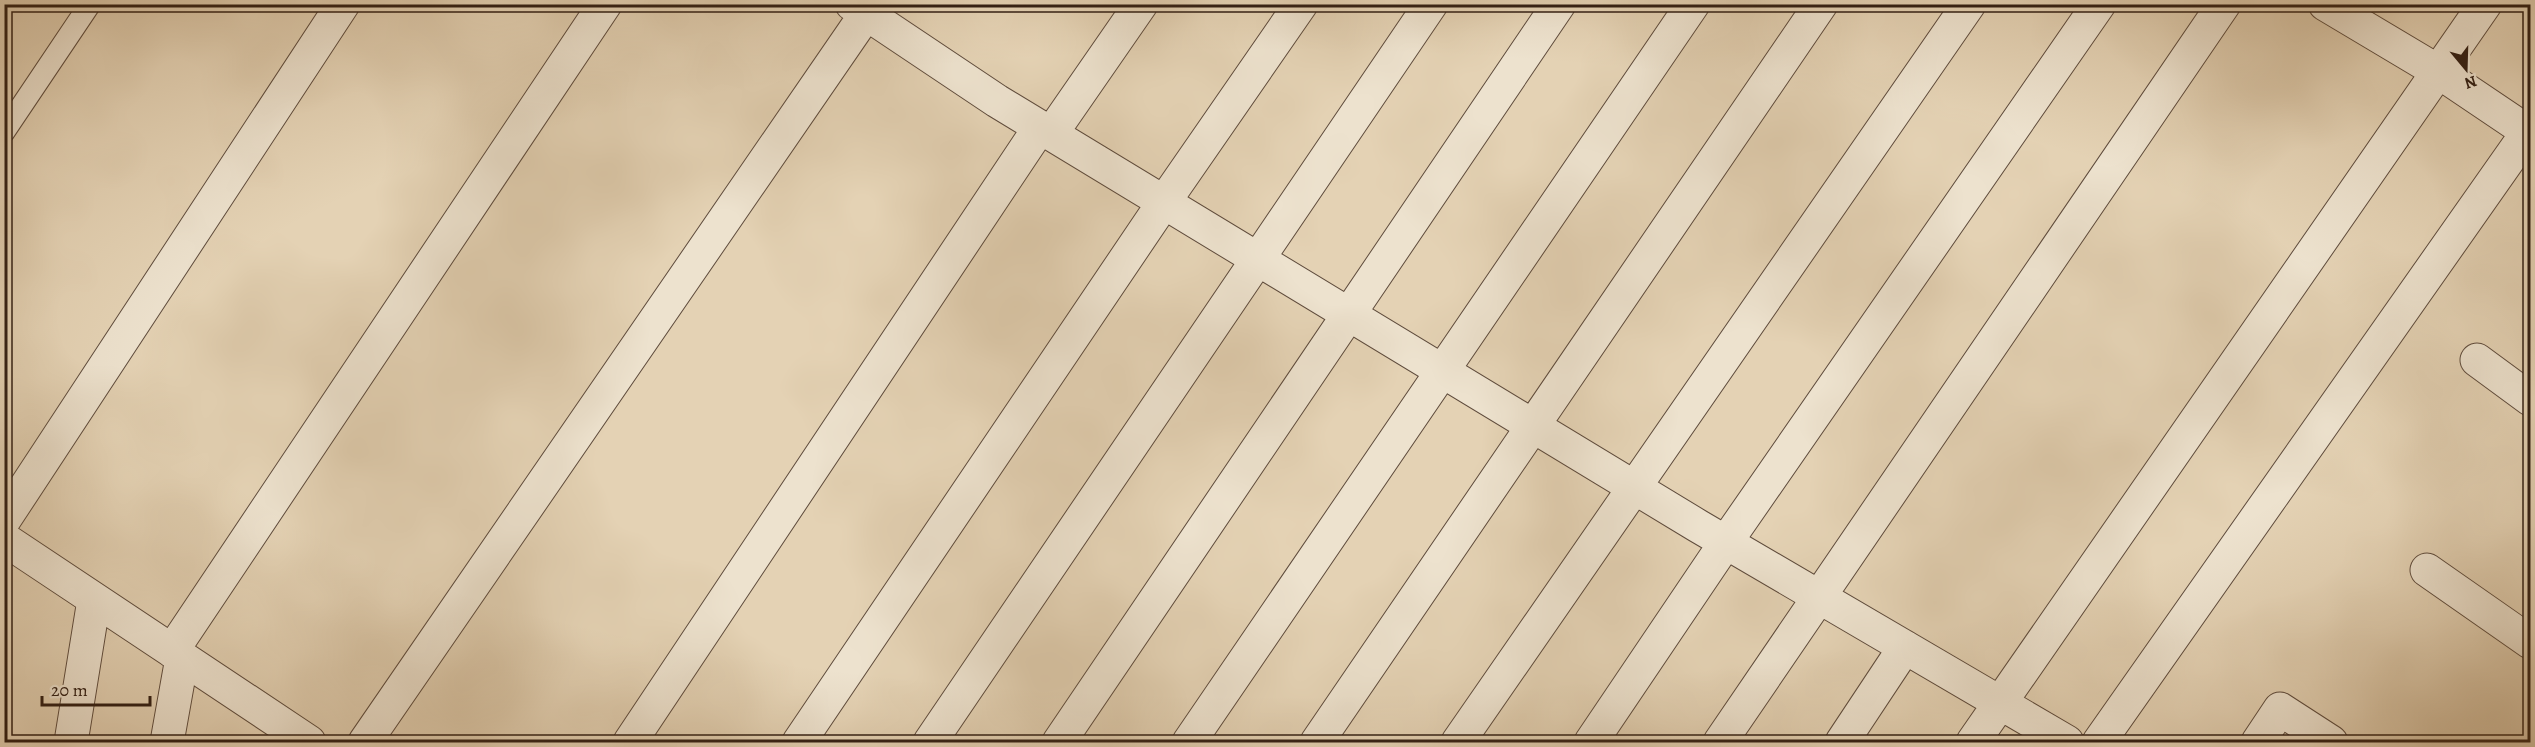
<svg xmlns="http://www.w3.org/2000/svg" width="2535" height="747" viewBox="0 0 2535 747" font-family="Alegreya,serif">
  <style>
    .lines { fill: none; stroke-linecap: round; stroke-linejoin: round }
    .service-casing { stroke: #5f4c3d; stroke-width: 23 }
    .minor-casing { stroke: #5f4c3d; stroke-width: 35 }
    .service { stroke: #ede2ce; stroke-width: 21 }
    .minor { stroke: #ede2ce; stroke-width: 33 }
  </style>
  <rect width="100%" height="100%" fill="#e4d2b4"/>
  <filter id="stains"><feTurbulence type="fractalNoise" baseFrequency=".00333" numOctaves="4"/><feColorMatrix values="0 0 0 0 .2 0 0 0 0 .09 0 0 0 0 .02 0 0 0 .5 -.17"/></filter>
  <radialGradient id="worn" r=".72"><stop offset=".6" stop-color="#630" stop-opacity="0"/><stop offset="1" stop-color="#630" stop-opacity=".3"/></radialGradient>
  <g class="lines">
    <defs>
      <path id="service" d="M 4,132 L 90,4"/>
      <path id="minor" d="M 852,4 L 997,101 L 1698,526 L 2067,742
        M 2325,4 L 2439,72 L 2528,132
        M 1051,134 L 1141,4
        M 2477,360 L 2530,399
        M 4,520 L 343,4
        M 4,539 L 309,742
        M 2427,570 L 2530,642
        M 172,651 L 605,4
        M 71,742 L 94,600
        M 167,742 L 182,658
        M 365,742 L 866,14
        M 630,742 L 1040,127
        M 799,742 L 1164,202 L 1301,4
        M 930,742 L 1431,4
        M 1059,742 L 1559,4
        M 1189,742 L 1693,4
        M 1317,742 L 1821,4
        M 1458,742 L 1969,4
        M 1591,742 L 1726,542 L 2099,4
        M 1720,742 L 2224,4
        M 1842,742 L 1905,647
        M 1973,742 L 2485,4
        M 2099,742 L 2530,129
        M 2258,742 L 2280,709 L 2331,742"/>
    </defs>
    <use href="#service" class="service-casing"/>
    <use href="#minor" class="minor-casing"/>
    <use href="#service" class="service"/>
    <use href="#minor" class="minor"/>
  </g>
  <rect width="2535" height="747" fill="none" stroke="#e4d2b4" stroke-width="24"/>
  <rect x="6" y="6" width="2523" height="735" fill="none" stroke="#332015" stroke-width="3"/>
  <rect x="12" y="12" width="2511" height="723" fill="none" stroke="#332015" stroke-width="1.5"/>
  <g transform="translate(2466 69) rotate(161)" stroke="#ede2ce" stroke-width="4.5" paint-order="stroke">
  <path d="M0-4.5L10 22L0 15L-10 22Z" fill="#332015"/>
  <text y="-9" font-size="16" font-weight="bold" text-anchor="middle" fill="#332015">N</text>
  </g>
  <path d="M42 696v9h108v-9" fill="none" stroke="#332015" stroke-width="3"/>
  <text x="51" y="696" font-size="18" fill="#332015" stroke="#ede2ce" stroke-width="4.5" paint-order="stroke">20 m</text>
  <rect width="100%" height="100%" filter="url(#stains)"/>
  <rect width="100%" height="100%" fill="url(#worn)"/>
</svg>
